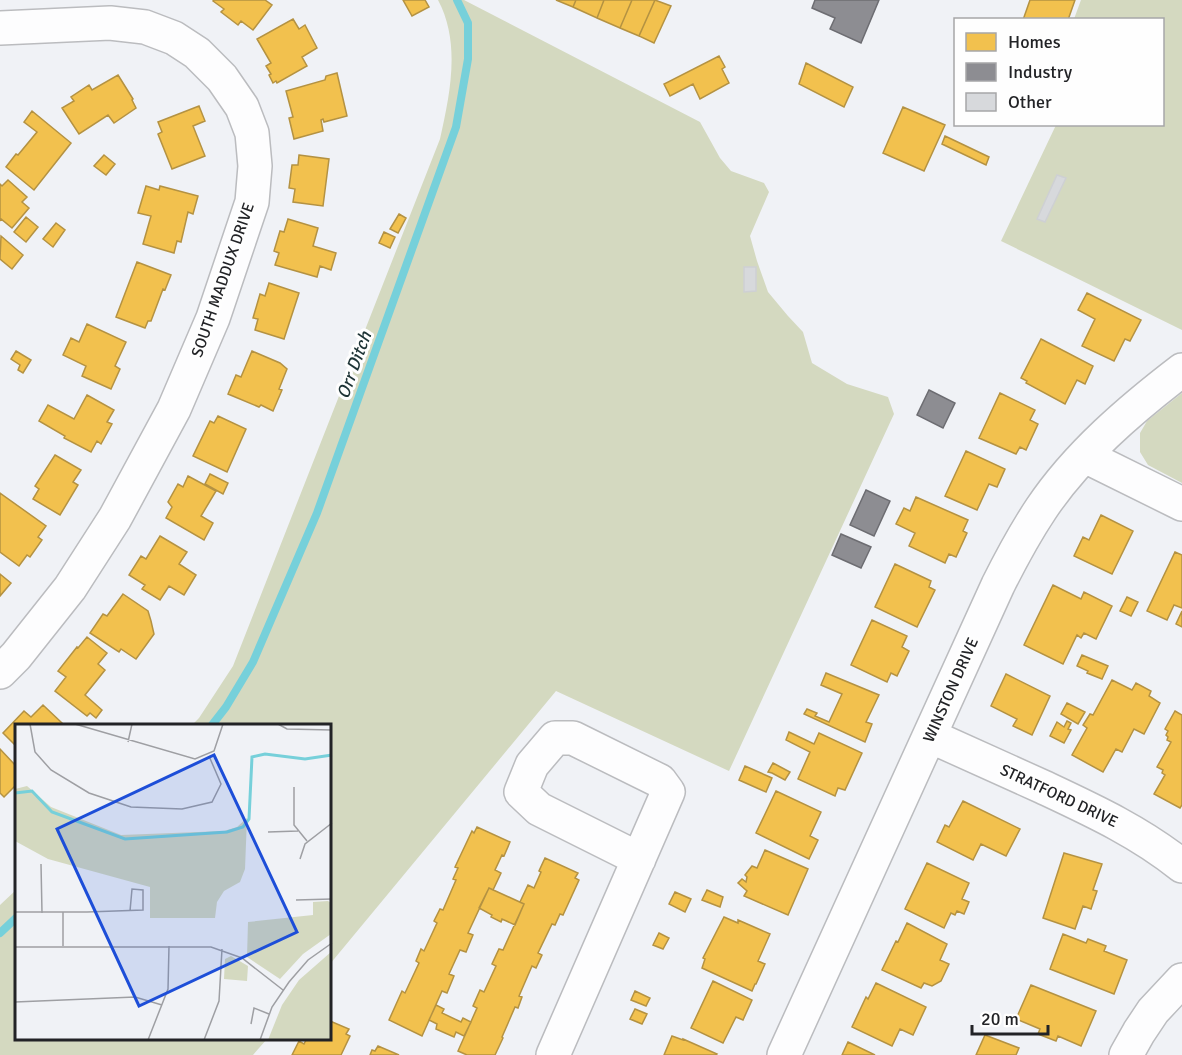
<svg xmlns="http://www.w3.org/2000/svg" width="1182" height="1055" viewBox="0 0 1182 1055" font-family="Signika,sans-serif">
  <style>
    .green { fill: #d4d9c0 }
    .homes { fill: #f2c14e; stroke: #b49242; stroke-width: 1.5 }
    .industry { fill: #8d8d92; stroke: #6d6d72; stroke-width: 1.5 }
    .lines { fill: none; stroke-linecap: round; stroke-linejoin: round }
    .stream { stroke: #76d0da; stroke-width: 8 }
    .building { fill: #d7d9dc; stroke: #ced0d3; stroke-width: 1.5 }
    .minor-casing { stroke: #bbbcbf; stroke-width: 36 }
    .minor { stroke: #fdfdfe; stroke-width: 33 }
    .labels { text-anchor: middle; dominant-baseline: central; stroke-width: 6; stroke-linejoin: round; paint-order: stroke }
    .street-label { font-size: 16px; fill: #222326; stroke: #fefefe }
    .water-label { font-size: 18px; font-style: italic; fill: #1e3436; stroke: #fefefe }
    .inset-river { fill: none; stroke: #76d0da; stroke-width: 3 }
    .inset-road { fill: none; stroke: #9e9fa3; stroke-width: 1.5 }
    .view { fill: #1d4ed8; fill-opacity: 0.15; stroke: #1d4ed8; stroke-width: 3 }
    .inset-edge { fill: none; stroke: #222326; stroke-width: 3 }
  </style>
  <rect width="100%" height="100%" fill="#f0f2f6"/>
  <path class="green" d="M 438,0 L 464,0 L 700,122 L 720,158 L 731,171 L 764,183 L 769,192 L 750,236 L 757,261 L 768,292 L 788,316 L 803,332 L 812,363 L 847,384 L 888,397 L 894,414 L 729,771 L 556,691 L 330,964 L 330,725 L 192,725 L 199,718 L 233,666 L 440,139 C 450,94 461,43 438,0 Z
    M 1081,0 L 1182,0 L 1182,330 L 1001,241 L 1056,125 L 1162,124 L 1162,20 L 1074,19 Z
    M 1182,393 L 1182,483 L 1148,465 L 1140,452 L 1140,433 L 1147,421 Z
    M 16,890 L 16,1038 L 267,1039 L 253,1055 L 0,1055 L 0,905 Z"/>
  <path class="homes" d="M 214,0 L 265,0 L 272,5 L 253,30 L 241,21 L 238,25 L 221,12 L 224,9 L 213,1 Z
    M 403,0 L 425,0 L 429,7 L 412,16 Z
    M 556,0 L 576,0 L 573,7 Z
    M 576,0 L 604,0 L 597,18 L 573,7 Z
    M 604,0 L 632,0 L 620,28 L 597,18 Z
    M 632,0 L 655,0 L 639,36 L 620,28 Z
    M 655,0 L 671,6 L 654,43 L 639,36 Z
    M 1030,0 L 1075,0 L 1068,20 L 1023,20 Z
    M 293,19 L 299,29 L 305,25 L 317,48 L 302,57 L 307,66 L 277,83 L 276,81 L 273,83 L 269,75 L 271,74 L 266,66 L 271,63 L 257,39 Z
    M 719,56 L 725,67 L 722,69 L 729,83 L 700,99 L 693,84 L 670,96 L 664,84 Z
    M 806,63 L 853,87 L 844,107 L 799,84 Z
    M 337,73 L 347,116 L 324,122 L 323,119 L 321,120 L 323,131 L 294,139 L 289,118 L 293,117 L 286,91 L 325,80 L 326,76 Z
    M 118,75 L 133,99 L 132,100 L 136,108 L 114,123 L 108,115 L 79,134 L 62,108 L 74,101 L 71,97 L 89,85 L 92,90 Z
    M 199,106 L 205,121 L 193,126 L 205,156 L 172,169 L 158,134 L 162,132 L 158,122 Z
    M 903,107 L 945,125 L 924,171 L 883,153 Z
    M 32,111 L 71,143 L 34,190 L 6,167 L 16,154 L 18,155 L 37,132 L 24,122 Z
    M 945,136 L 989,157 L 986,165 L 942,144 Z
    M 104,155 L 115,164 L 106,175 L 94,166 Z
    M 299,155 L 329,159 L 323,206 L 293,202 L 295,189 L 289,188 L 292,165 L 298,165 Z
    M 8,180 L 27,197 L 22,202 L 29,208 L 12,228 L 1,219 L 0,221 L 0,184 L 2,186 Z
    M 146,186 L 159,190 L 160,186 L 198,196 L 193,214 L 188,212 L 181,242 L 177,241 L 174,253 L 143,244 L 151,216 L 138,213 Z
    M 399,214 L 406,218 L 398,233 L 390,229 Z
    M 26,217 L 38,227 L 26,242 L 14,232 Z
    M 288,219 L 318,228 L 313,246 L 336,253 L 331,270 L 320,266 L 317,277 L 275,265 L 279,253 L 274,251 L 280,231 L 284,232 Z
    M 56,223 L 65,230 L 53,247 L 43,239 Z
    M 384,232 L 395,237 L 390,248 L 379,243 Z
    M 1,236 L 23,255 L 12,269 L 0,259 Z
    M 137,262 L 171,275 L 165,290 L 163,289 L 151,321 L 148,321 L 145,328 L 116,317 Z
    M 269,283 L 299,293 L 284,339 L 255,330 L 258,319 L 253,318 L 260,294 L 265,296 Z
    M 1087,293 L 1141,320 L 1130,341 L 1125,339 L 1114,361 L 1082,346 L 1095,319 L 1078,310 Z
    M 87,324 L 126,342 L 115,366 L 120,369 L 111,389 L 82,376 L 86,366 L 63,355 L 71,338 L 79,342 Z
    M 1041,339 L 1093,366 L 1085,384 L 1077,380 L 1065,404 L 1026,383 L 1027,381 L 1021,378 Z
    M 16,351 L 31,360 L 23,373 L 18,370 L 20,365 L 11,359 Z
    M 252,351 L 280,363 L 287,369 L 279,389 L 282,390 L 273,411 L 261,405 L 259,407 L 228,394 L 236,375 L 241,377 Z
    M 1000,393 L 1035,410 L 1030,420 L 1038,424 L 1026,450 L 1020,447 L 1016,454 L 979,438 Z
    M 87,395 L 114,410 L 107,422 L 112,424 L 101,444 L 97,441 L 91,452 L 64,438 L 65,436 L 39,421 L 48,405 L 74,419 Z
    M 218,416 L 246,429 L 227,472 L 193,456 L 210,421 L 214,423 Z
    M 966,451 L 1005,469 L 997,487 L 989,484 L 977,510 L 945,496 Z
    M 55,455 L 81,470 L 73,482 L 78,485 L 60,515 L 33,499 L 39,489 L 35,486 Z
    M 210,474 L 228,483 L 223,494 L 205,484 Z
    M 188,476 L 216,491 L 201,516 L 213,523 L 204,540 L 166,518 L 172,507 L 168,502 L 178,484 L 183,487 Z
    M 0,493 L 46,526 L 38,537 L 42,540 L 30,557 L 27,555 L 19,566 L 0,552 Z
    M 916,497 L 968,520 L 963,531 L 967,533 L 956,557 L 949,554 L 945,563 L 909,546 L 915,533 L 896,524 L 904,508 L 910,511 Z
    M 1101,515 L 1133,531 L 1112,574 L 1074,556 L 1083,537 L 1089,540 Z
    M 160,536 L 187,552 L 179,564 L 196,575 L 184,595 L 169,586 L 160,600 L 142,589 L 145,585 L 129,575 L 141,556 L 146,559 Z
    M 1175,552 L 1182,555 L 1182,608 L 1174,605 L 1167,620 L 1147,611 Z
    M 895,564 L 931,581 L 929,587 L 935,590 L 917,627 L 875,607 Z
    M 0,574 L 11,583 L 0,596 Z
    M 1053,585 L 1081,599 L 1084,592 L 1112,606 L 1096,639 L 1084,633 L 1081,638 L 1077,635 L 1063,664 L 1024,645 Z
    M 123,594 L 148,611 L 151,621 L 154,634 L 136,659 L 121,649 L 119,652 L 90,633 L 103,614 L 107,616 Z
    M 1127,597 L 1138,602 L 1131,616 L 1120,611 Z
    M 1182,611 L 1182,627 L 1176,624 Z
    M 872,620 L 907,636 L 902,647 L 909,651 L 897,676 L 891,673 L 887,682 L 851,665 Z
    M 87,637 L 107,653 L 98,664 L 105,670 L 85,695 L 102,710 L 96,718 L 90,713 L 87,716 L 55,691 L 66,677 L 58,671 L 77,647 L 78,648 Z
    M 1082,655 L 1108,666 L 1102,679 L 1087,673 L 1088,671 L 1077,666 Z
    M 826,673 L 879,695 L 866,722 L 872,724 L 865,742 L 804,714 L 807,709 L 817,713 L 815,716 L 829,722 L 842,694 L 821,685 Z
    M 1006,674 L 1050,696 L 1032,735 L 1013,726 L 1017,719 L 991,706 Z
    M 1112,680 L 1132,690 L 1136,683 L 1151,691 L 1149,696 L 1160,703 L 1144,734 L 1134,729 L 1122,752 L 1116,749 L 1103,772 L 1072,755 L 1087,728 L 1083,725 L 1090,714 L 1093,715 Z
    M 1067,703 L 1085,712 L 1078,724 L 1061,714 Z
    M 43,705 L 62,723 L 60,725 L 16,725 L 16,746 L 3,733 L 24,711 L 31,717 Z
    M 1175,711 L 1182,715 L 1182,805 L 1180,808 L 1154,794 L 1165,775 L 1162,773 L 1163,770 L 1157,767 L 1171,742 L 1167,740 L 1168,737 L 1166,735 L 1168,731 L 1165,729 Z
    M 1067,721 L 1071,723 L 1068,729 L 1071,730 L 1064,743 L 1050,736 L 1057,722 L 1064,727 Z
    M 789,732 L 814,744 L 819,733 L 862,753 L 845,790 L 838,788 L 835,796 L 798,779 L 810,752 L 786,740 Z
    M 0,749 L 16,766 L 16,785 L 4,797 L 0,793 Z
    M 773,763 L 790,772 L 785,780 L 772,773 L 768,772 Z
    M 745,766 L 772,778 L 766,792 L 739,780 Z
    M 776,791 L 821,812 L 810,836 L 818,840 L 809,859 L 756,833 Z
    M 963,801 L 1020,829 L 1006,856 L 981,844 L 973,860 L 937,842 L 945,825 L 949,827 Z
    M 477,827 L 510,842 L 504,856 L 502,855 L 495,870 L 501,873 L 493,890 L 489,888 L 468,933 L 473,935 L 466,952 L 460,950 L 449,974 L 454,976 L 447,993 L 442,991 L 422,1036 L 389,1020 L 402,991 L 405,993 L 419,963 L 416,961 L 421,949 L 424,951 L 437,923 L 434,921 L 440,909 L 443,910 L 456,880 L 453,879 L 458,868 L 455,867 L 472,831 L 474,833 Z
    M 765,850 L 808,869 L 788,915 L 744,896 L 747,891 L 738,883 L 742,879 L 746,882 L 747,877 L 745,875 L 752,866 L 757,868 Z
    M 1064,853 L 1102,864 L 1093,890 L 1097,891 L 1091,909 L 1083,906 L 1075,929 L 1043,918 Z
    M 545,858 L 578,873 L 575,878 L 579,880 L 563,915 L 560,914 L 555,925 L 552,924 L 538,953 L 542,955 L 536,968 L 532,966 L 519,996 L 522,997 L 518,1008 L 515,1007 L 502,1037 L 503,1038 L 495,1055 L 467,1055 L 458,1051 L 477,1008 L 473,1006 L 480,990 L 484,992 L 496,966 L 492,964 L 499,949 L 503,950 L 524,904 L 520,902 L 528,885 L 534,888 L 541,872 L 539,871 Z
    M 927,863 L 969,883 L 962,899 L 969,902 L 964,914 L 957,911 L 955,915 L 951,913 L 944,928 L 905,909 Z
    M 489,888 L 524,904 L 515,925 L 502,919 L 501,922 L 491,917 L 492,915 L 479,908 Z
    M 707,890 L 723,897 L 720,907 L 702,900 Z
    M 675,892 L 691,899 L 685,912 L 669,904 Z
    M 724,917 L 738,923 L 738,920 L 770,934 L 758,961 L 765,964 L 756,984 L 755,984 L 752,991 L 702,968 L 705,959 L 703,958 Z
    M 907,923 L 947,944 L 940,960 L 949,964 L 941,981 L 932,986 L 924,983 L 921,988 L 882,970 L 896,941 L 898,942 Z
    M 659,933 L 669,938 L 663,949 L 653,945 Z
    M 1063,934 L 1086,943 L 1088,939 L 1106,946 L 1104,951 L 1127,960 L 1114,994 L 1050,969 Z
    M 713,981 L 752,1000 L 743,1020 L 736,1017 L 723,1043 L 691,1028 Z
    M 876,983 L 926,1007 L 913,1035 L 900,1029 L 892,1046 L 852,1027 L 866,997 L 868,999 Z
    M 1031,985 L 1096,1011 L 1081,1046 L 1058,1036 L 1056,1041 L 1038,1034 L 1040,1029 L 1016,1019 Z
    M 635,991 L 650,998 L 646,1006 L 631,1000 Z
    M 436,1005 L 444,1009 L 442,1013 L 461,1022 L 463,1018 L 471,1022 L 464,1036 L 456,1032 L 454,1037 L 436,1029 L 437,1024 L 429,1020 Z
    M 635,1009 L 647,1014 L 642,1024 L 630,1019 Z
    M 330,1021 L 349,1029 L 346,1034 L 350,1036 L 341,1055 L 292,1055 L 299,1041 L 304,1044 L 307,1038 L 330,1038 Z
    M 985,1035 L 1019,1048 L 1016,1055 L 976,1055 Z
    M 672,1036 L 683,1040 L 683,1039 L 717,1054 L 716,1055 L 664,1055 Z
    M 848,1042 L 875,1055 L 842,1055 Z
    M 378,1046 L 399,1055 L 370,1055 L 372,1050 L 375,1051 Z"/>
  <path class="industry" d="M 815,0 L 879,0 L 861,43 L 830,29 L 835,18 L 812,8 Z
    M 929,390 L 955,403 L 943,428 L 917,415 Z
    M 866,490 L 890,501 L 874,536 L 850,525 Z
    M 841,534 L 871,547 L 861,568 L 832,555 Z"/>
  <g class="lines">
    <path class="stream" d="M 212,725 L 226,707 L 253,662 L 317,513 L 456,127 L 468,59 L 468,23 L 457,0
      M 0,933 L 16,918"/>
  </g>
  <path class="building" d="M 1057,175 L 1066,178 L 1045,222 L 1037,219 Z
    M 744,267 L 756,267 L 756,291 L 744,292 Z"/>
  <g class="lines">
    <defs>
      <path id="minor" d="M 0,28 L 110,23 L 145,27 L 174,38 L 197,53 L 222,78 L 242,107 L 252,133 L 255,166 L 252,202 L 213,318 L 174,409 L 115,518 L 70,588 L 16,656 L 0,672
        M 1085,456 L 1182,504
        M 930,736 C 967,753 1005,770 1043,787 C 1092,810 1140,832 1182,866
        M 553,1055 L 668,792 L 660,781 L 573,738 L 555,738 L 532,765 L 521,792 L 539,809 L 639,859
        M 784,1055 L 998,585 C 1011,559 1025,533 1041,509 C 1077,455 1131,409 1182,370
        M 1126,1055 L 1139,1032 L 1153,1011 L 1182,980"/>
    </defs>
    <use href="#minor" class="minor-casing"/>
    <use href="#minor" class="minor"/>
  </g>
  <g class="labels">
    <g class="street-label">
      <text transform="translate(223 280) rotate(-71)">SOUTH MADDUX DRIVE</text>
      <text transform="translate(951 690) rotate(-66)">WINSTON DRIVE</text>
      <text transform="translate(1059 796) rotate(25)">STRATFORD DRIVE</text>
    </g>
    <g class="water-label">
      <text transform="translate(354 365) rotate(-70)">Orr Ditch</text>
    </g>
  </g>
  <g transform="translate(15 724)">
    <rect width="316" height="316" fill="#f0f2f6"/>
    <path d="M 12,62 L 36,83 L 106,111 L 209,107 L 222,103 L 232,94 L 230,145 L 225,158 L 209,167 L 202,178 L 200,194 L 135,194 L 135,163 L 33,135 L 0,117 L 0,65 ZM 313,177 L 316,179 L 316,210 L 288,230 L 265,255 L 232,233 L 233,198 L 298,191 L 298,178 ZM 316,228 L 316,316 L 253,316 L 267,281 L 284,256 ZM 216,232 L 233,242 L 232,257 L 209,255 L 210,235 Z" fill="#d4d9c0"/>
    <path class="inset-river" d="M 0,69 L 17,67 L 37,88 L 110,115 L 212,108 L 228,103 L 234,95 L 237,33 L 250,30 L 290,35 L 317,31"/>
    <path class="inset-road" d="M 15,0 L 20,28 L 36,46 L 74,69 L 116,83 L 167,85 L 197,78 L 206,60 L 194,32M 60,0 L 180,35 L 199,27 L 208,0M 263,0 L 272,5 L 317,6M 113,18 L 117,0M 279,63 L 279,101 L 292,117M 253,108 L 283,107M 285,135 L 290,120 L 317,99M 26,140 L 27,189M 281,176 L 317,175M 0,188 L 72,188 L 128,186 L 128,166 L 117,165 L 115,187M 48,188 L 48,222M 0,223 L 196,223 L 227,234 L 268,266M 0,278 L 120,273 L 147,281M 236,300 L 239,284 L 254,290M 133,316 L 153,265 L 154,222M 189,316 L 204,277 L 207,225M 245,316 L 257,283 L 274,258 L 293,236 L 317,219"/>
    <path class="view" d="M 199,31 L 282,208 L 124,282 L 42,105 Z"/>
    <rect width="316" height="316" class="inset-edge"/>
  </g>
  <rect x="954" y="18" width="210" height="108" fill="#fefefe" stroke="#a6a6a8" stroke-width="1.5"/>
  <rect x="966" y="33" width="30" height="18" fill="#f2c14e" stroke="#a6a6a8" stroke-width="1.5"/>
  <text x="1008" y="48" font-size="18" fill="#222326">Homes</text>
  <rect x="966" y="63" width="30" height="18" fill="#8d8d92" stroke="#a6a6a8" stroke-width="1.5"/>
  <text x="1008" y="78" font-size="18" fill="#222326">Industry</text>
  <rect x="966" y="93" width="30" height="18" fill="#d7d9dc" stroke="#a6a6a8" stroke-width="1.5"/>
  <text x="1008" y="108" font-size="18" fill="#222326">Other</text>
  <path d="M972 1025v9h76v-9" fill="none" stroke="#222326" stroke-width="3"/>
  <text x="981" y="1025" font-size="18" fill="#222326" stroke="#fefefe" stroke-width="4.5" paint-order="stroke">20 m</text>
</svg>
